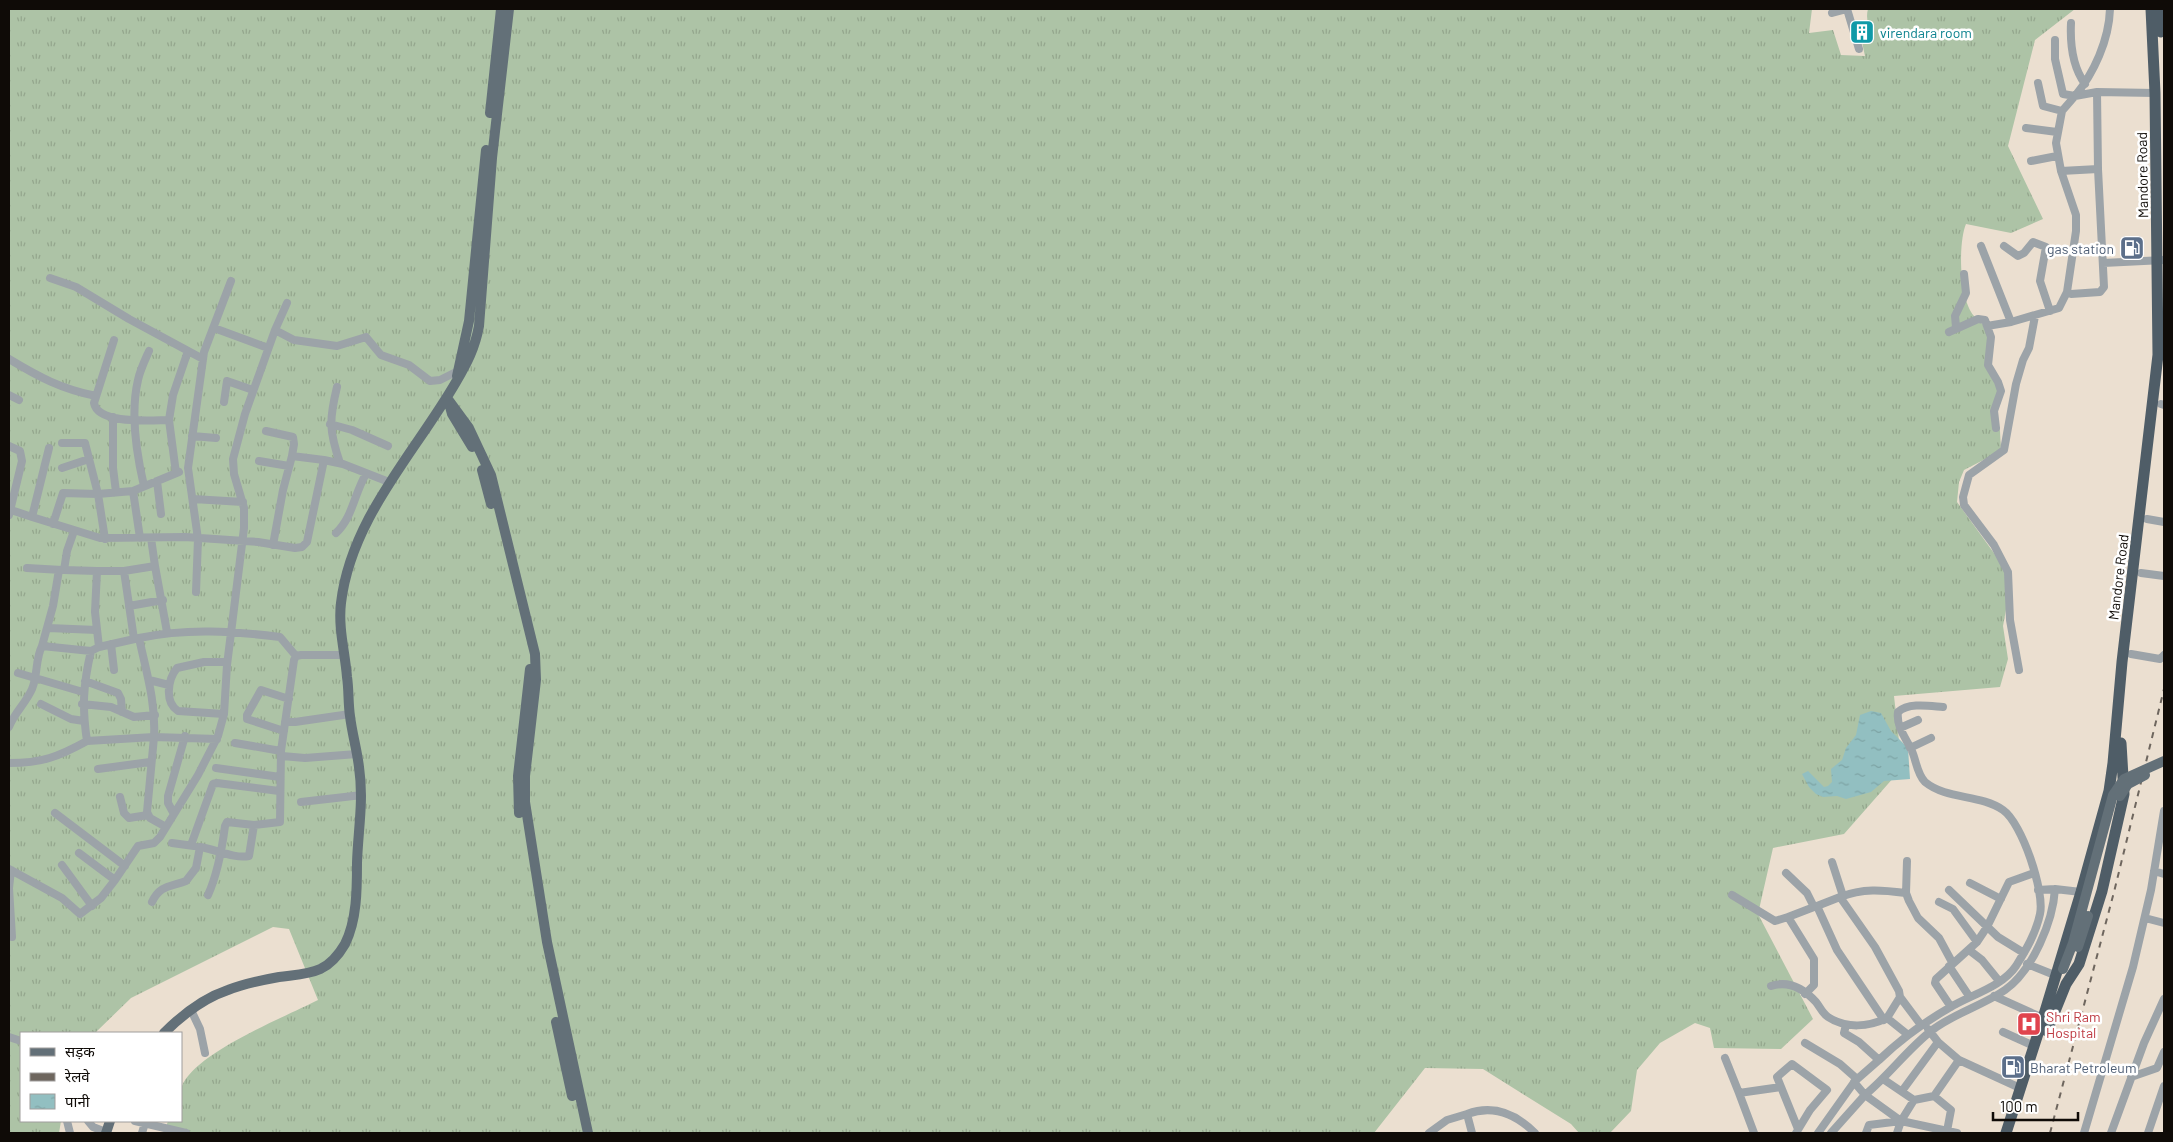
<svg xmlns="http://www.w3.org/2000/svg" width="2173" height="1142" viewBox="0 0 2173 1142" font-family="Barlow,'Noto Sans Devanagari',sans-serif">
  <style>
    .grass { fill: url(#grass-tufts) }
    .water { fill: url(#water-ripples) }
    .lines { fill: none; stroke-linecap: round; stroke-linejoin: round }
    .minor { stroke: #9ca3a8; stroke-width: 8 }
    .major { stroke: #637078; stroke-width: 10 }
    .highway { stroke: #4f5d67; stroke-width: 11 }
    .rail { stroke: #6e665e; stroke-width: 2; stroke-dasharray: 6 6; stroke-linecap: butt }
    .major-bridge { stroke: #637078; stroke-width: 10 }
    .labels { text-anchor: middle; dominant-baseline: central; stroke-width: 5; stroke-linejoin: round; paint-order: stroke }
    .culture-label { font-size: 14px; fill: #0d838f; stroke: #fff; text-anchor: start }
    .street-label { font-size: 14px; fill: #0f0b07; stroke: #fff }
    .service-label { font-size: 14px; fill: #4e5e75; stroke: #fff; text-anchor: end }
    .health-label { font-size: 14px; fill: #be3a42; stroke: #fff; text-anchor: start }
  </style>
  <defs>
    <pattern id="grass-tufts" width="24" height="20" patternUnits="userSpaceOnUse" patternTransform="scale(1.25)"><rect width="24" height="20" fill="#adc3a6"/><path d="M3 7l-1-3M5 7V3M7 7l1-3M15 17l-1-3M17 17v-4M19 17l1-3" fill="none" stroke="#94a68d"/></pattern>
    <pattern id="water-ripples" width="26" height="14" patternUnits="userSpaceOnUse" patternTransform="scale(1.25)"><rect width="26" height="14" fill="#92bfc1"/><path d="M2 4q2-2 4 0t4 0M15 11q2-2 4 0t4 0" fill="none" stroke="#7da3a4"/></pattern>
  </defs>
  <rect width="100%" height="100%" fill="#ebdfd0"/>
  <path class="grass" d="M 9,9 L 1812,9 L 1809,33 L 1833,30 L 1841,55 L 1865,56 L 1862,42 L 1870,40 C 1870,29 1865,19 1868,9 L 2075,9 L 2035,40 L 2008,146 L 2043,219 L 2011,233 L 1966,224 C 1958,243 1959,299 1974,316 C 1978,321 1984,325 1989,329 L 1990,372 L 2003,394 L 1996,416 L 2000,431 L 2001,451 L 1964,470 L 1959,482 L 1957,502 L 2004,567 L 2008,599 L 2003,626 L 2008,659 L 2000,687 L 1894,696 L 1902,768 L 1844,834 L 1773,848 L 1758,914 L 1813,1019 L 1781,1049 L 1714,1048 L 1710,1028 L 1695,1023 L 1660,1043 L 1637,1070 L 1631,1111 L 1610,1133 L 1579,1133 L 1571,1124 L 1483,1069 L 1425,1068 L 1374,1133 L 164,1133 L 168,1121 L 181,1121 C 181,1111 178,1094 182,1086 C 196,1052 285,1017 318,1000 L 289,929 L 273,927 L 131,998 L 95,1033 L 21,1033 L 21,1121 L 61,1121 L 59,1133 L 9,1133 Z"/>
  <path class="water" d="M 1871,711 L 1881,713 L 1891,731 L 1908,748 L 1910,779 L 1884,781 L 1871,792 L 1846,799 L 1837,796 L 1823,797 L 1816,794 L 1809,787 L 1802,774 L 1808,771 L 1824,787 L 1828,786 L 1832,782 L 1831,769 L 1842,760 L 1846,748 L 1856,735 L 1860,715 Z"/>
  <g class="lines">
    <path class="minor" d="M 1847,9 L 1859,49
      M 1832,13 L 1847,9
      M 2071,23 C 2070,44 2072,66 2085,84
      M 2055,40 L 2055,59 L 2063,94 L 2075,96 C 2094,73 2109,40 2110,9
      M 2038,83 L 2043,106 L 2062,111
      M 2026,128 L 2057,132
      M 2031,161 L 2057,156
      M 2061,171 L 2098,169 L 2097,92
      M 1981,246 L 2011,322 L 2059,308 L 2067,292 L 2076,231 L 2076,215 L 2061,171 L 2056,143 L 2062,111 L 2075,96 L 2097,92 L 2155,93
      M 2004,246 L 2018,256 L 2024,253 L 2033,242 L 2046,247 L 2040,281 L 2050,311
      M 2103,263 L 2164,260
      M 50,278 L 76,287 L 129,319 L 203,359
      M 2067,292 L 2071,294 L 2100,292 L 2104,287 L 2098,169
      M 1956,327 L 1955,316 L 1966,293 L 1964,274
      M 214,328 L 268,348
      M 275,330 L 287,303
      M 1949,332 L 1978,319 L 1985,320 L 1987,326
      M 114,340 L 94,403 C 98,425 152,420 169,420
      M 9,359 C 39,377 61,389 96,396
      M 337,387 C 329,420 329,431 340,463
      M 9,395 L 19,400
      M 224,402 L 227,381 L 253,390
      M 2161,404 L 2164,405
      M 113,417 L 113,468 L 116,492
      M 330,424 L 352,430 L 388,446
      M 1996,428 L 1994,411 L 2001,391 L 1998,382 L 1988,365 L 1991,337 L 1987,326 L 2011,322
      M 266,431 L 293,437 L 294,444 L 292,456
      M 192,436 L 216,438
      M 9,446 L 20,451 L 22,461 L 9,515
      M 259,461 L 289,466
      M 62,468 L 89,459
      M 176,473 L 169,420 L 173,395 L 188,351
      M 157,481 L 161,514
      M 144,486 C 136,452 130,414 138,380 C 140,370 145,360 149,351
      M 193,499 L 243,502
      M 11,510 L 32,517 L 49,448
      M 32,517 L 100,538 L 185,537 L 258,542 L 295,548 L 302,547 L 307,542 L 324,460 L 343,464 L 389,482
      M 2147,519 L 2164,522
      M 53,524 L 63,493 L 98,494 L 85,443 L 62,443
      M 74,531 L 67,551 L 64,570 L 97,571
      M 336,533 C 353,517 354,494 366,474
      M 140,538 L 133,491 L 179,472
      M 151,538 L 155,566
      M 105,539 L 98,494 L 133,491
      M 273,545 L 283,490 L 292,456 L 324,460
      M 27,568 L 62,570
      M 59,570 L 53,606 L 42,646 L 91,651
      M 124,571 L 134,639
      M 2141,573 L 2164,576
      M 196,592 L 198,539 L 188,468 L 204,352 L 231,281
      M 129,606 L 163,600
      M 48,628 L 97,630
      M 139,638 L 99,647 L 95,612 L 97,571 L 124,571 L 155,566 L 167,632
      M 111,644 L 114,670
      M 99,647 L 91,651 C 83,685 82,708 87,741 L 154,737 C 156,702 146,671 139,638 C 187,628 232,631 280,637 L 296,656
      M 2131,654 L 2160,659 L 2164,655
      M 2019,670 L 2010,620 L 2008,572 L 1994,545 L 1964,505 L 1963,497 L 1969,475 L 2004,450 L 2016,384 L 2023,360 L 2029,348 L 2035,316
      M 18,673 L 83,692
      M 149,680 L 169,685
      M 85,681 L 118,693 L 121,699 L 122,712
      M 41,704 L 71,719 L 84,721
      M 82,704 L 111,707 L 134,717 L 155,715
      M 224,714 L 178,711 C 164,702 168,679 177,668 L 204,662 L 227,662
      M 285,722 L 295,722 L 350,714
      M 9,727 C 14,713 26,703 32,689 C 38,675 35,660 42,646
      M 1900,728 L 1918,720
      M 284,731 L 247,719 L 247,715 L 261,690 L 289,699
      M 235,743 L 281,751
      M 1910,748 L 1931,738
      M 282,756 L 305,758 L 357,754
      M 9,763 C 42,763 58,757 87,741
      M 216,768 L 280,777
      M 98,769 L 150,762
      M 120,797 L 124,813 L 129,818 L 148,815
      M 301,802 L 362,795
      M 55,813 L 125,866
      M 174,814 L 168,803 L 168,796 L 185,736
      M 254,825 L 280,822 L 281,751 L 294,660 L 296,656 L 301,655 L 344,655
      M 166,827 L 150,818 L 147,812 L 154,737 L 217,739
      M 172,843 L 194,846
      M 191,845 L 213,784 L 217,783 L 279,791
      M 79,853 L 115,880 L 138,846 L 154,843 L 160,837 L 198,775 L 218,736 L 224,714 L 227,665 L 244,528 L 244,508 L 234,474 L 233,459 L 245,414 L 275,330 L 294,340 L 337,346 L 366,337 L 381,355 L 409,365 L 430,381 L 440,380 L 458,371
      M 1907,861 L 1906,893 L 1909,901 L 1918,918 L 1939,938 L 1952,962
      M 1832,862 L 1843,896
      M 62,865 L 92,906
      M 9,869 L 62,898 L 80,914 L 101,898 L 115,880
      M 2154,871 L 2164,874
      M 1786,873 L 1807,893 L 1814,907 L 1788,917
      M 1970,883 L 2001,899
      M 9,888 L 12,937
      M 9,888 L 11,870
      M 2055,889 L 2081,892
      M 1949,890 L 1998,937 L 2024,953
      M 1906,893 C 1882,890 1863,888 1840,897 L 1875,947 L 1899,991 L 1900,997 L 1887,1018 L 1907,1034
      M 1732,895 L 1775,921 L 1788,917 L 1814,959 L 1814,985 L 1805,994
      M 1840,897 L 1817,906 L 1837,950 L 1884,1020
      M 152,902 C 160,885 170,887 186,881 L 196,868 L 200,847 C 215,849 234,859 249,856 L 254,825 L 227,822 L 225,826 C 222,849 218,873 208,895
      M 1939,902 L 1953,909 L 1977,942
      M 2145,918 L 2164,923
      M 1969,950 L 1982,960 L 1999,981
      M 2027,964 L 2057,976
      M 1949,966 L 1969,996
      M 1771,986 C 1789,980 1804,989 1816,1002 C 1820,1007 1822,1013 1828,1017 C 1846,1029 1869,1027 1887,1018
      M 1994,996 L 2043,1018
      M 1900,997 L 1921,1025
      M 1951,1007 L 1935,983 L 1936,979 L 1977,942 L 1987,927 L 2009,882 L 2034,873
      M 191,1010 L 200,1029 L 205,1053
      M 1928,1029 L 1938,1042 L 1959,1060 L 2020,1088
      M 2003,1032 L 2034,1046
      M 9,1037 L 21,1041
      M 1805,1043 L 1840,1064 L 1857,1079
      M 1725,1058 L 1739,1093
      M 1879,1060 C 1901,1039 1923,1023 1949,1008 C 1970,995 2002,987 2016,966 C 2026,950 2036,933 2040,914 C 2045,892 2022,823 2003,810 C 1980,794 1947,800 1925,782 C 1917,774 1916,760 1912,751 C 1906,738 1896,727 1898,712 C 1909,702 1930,706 1943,707
      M 2131,1077 L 2157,1068 L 2164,1052
      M 1883,1079 L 1914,1100 L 1934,1096 L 1959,1060
      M 1902,1091 L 1938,1042
      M 1934,1096 L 1951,1110 L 1947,1131
      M 1467,1114 C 1494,1104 1516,1114 1535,1133
      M 67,1121 L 70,1133
      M 88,1121 L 93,1127 L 106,1132
      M 135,1121 L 186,1133
      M 1901,1121 L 1957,1133
      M 142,1133 L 145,1123
      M 1429,1133 L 1447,1120 L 1467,1114 L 1472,1133
      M 1754,1133 L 1739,1093 L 1781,1087
      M 1796,1133 L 1810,1110 L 1827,1090 L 1792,1064 L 1777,1077 L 1798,1129
      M 1818,1133 L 1855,1081 L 1879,1060 L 1859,1042 L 1844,1033 L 1846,1025
      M 1831,1133 L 1865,1095 L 1854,1082
      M 1866,1133 L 1869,1125 L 1901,1121 L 1865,1095 C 1889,1075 1907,1050 1931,1031 C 1954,1013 1982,1006 2005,990 C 2033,970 2053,921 2055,889 L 2038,890
      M 1897,1133 L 1901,1121 L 1914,1100
      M 2084,1133 L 2133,967 L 2151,890 L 2164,811
      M 2111,1133 L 2144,1043 L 2164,999
      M 2148,1133 L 2164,1086"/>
    <path class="major" d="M 490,113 L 501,9
      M 457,376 L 469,321 L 486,150
      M 447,398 L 469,428 L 491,475 L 535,654 L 536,680 L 525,776 L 525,802 L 547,942 L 588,1133
      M 449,403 L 452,414 L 472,447
      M 482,470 L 491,504
      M 519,813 L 518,776 L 530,669
      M 556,1022 L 572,1096
      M 164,1033 C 182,1015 204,998 228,990 C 244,984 262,980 279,977 C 309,973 327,975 345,944 C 357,920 357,889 357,863 C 358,830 364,801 359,767 C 357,750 352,733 350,716 C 348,703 349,690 347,677 C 345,652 338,628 341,603 C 351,518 415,453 456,382 C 467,363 475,348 479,326 L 492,158 L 509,9
      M 106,1133 L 110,1121"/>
    <path class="highway" d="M 2159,9 L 2161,32
      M 2047,1031 L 2066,984 L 2079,964 L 2102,891 L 2124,794 L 2121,743
      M 2006,1133 L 2043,1018 L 2081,892 L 2109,791 L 2113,763 L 2122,662 L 2158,355 L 2155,93 L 2151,9"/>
    <path class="rail" d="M 2050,1133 L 2114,892 L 2164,689"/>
    <path class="major-bridge" d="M 2120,796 L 2128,784 L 2145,775
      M 2078,947 L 2088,916
      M 2063,969 L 2073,943 L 2113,795 L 2124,779 L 2164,761"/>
  </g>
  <defs>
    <symbol id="building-square" viewBox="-11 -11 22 22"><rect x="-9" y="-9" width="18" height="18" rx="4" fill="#0f9aa8" stroke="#fff"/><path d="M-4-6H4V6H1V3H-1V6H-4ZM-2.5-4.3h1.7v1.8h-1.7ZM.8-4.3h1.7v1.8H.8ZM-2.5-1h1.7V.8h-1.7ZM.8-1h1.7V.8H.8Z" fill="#fff"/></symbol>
    <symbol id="fuel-square" viewBox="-11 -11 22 22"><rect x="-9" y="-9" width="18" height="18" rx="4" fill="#5c6f8a" stroke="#fff"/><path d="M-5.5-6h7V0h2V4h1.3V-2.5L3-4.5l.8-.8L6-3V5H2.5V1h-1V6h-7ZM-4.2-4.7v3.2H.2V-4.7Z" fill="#fff"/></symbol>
    <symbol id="hospital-square" viewBox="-11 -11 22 22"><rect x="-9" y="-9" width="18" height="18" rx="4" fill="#e0444e" stroke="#fff"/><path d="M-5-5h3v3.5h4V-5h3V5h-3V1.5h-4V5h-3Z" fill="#fff"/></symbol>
  </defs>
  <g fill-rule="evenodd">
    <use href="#building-square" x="1848" y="18" width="28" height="28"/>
    <use href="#fuel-square" x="2118" y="234" width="28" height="28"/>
    <use href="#hospital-square" x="2015" y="1010" width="28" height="28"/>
    <use href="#fuel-square" x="1999" y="1053" width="28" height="28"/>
  </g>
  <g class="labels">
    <g class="culture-label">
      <text x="1880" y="32">virendara room</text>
    </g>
    <g class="street-label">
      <text transform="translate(2142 175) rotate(-91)">Mandore Road</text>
      <text transform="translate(2118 577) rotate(-83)">Mandore Road</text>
    </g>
    <g class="service-label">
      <text x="2114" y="248">gas station</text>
      <text x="2030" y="1067" text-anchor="start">Bharat Petroleum</text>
    </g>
    <g class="health-label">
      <text x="2046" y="1016">Shri Ram<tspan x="2046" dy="16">Hospital</tspan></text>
    </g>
  </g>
  <rect width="2173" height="1142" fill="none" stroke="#0f0b07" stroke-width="20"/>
  <rect x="20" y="1032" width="162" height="90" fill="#ffffff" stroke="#9f9d9c"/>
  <rect x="30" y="1048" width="25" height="8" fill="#637078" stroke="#9f9d9c"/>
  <text x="65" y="1057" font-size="15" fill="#0f0b07">सड़क</text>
  <rect x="30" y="1073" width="25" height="8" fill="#6e665e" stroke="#9f9d9c"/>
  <text x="65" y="1082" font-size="15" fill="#0f0b07">रेलवे</text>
  <rect x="30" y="1094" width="25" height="15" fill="url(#water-ripples)" stroke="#9f9d9c"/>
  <text x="65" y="1107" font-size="15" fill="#0f0b07">पानी</text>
  <path d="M1993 1112v8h85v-8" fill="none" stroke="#0f0b07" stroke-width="2.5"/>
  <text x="2000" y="1112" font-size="15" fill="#0f0b07" stroke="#ffffff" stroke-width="4" paint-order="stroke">100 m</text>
</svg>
